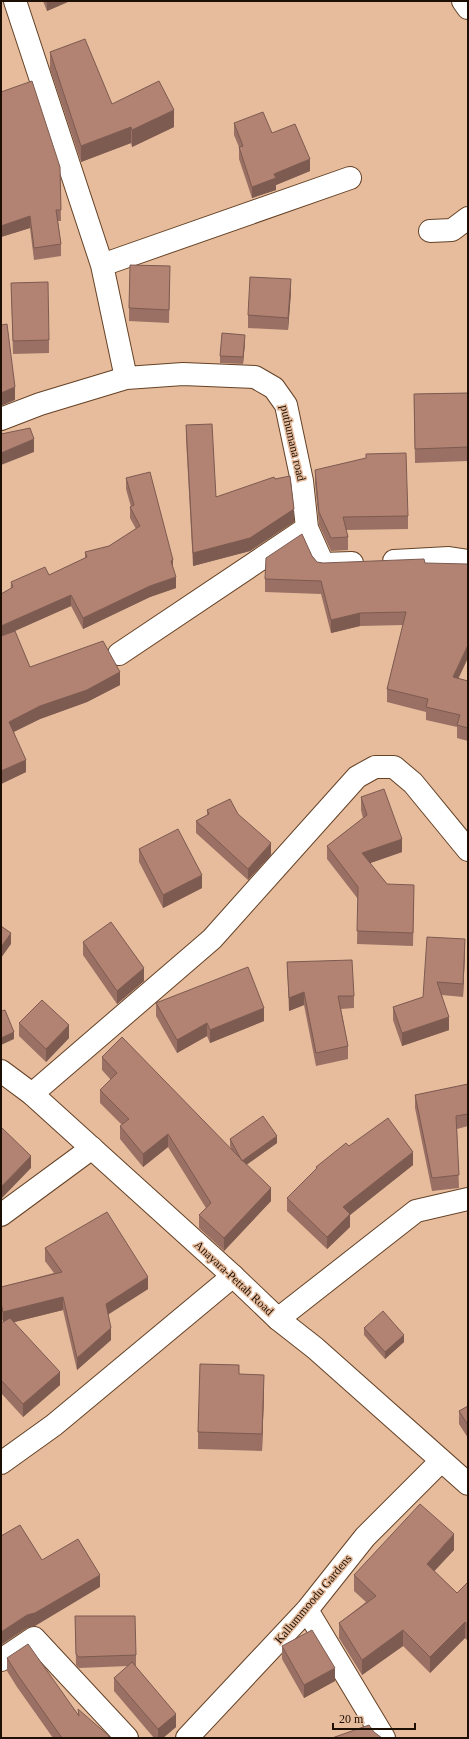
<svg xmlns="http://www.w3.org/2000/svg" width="469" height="1739" viewBox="0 0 469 1739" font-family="Georgia,serif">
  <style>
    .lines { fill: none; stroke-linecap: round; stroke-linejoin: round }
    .minor-casing { stroke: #654226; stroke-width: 24 }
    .major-casing { stroke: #654226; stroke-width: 24 }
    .minor { stroke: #fff; stroke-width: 22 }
    .major { stroke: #fff; stroke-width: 22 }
    .wall { fill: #997063 }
    .shaded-wall { fill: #7d5b50 }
    .building { fill: #b28273; stroke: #7d5b50 }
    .labels { text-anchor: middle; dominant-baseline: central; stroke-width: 3; stroke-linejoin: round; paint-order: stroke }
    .street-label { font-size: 12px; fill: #1d0f04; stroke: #e6bc9d }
  </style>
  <rect width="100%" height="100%" fill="#e6bc9d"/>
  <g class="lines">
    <defs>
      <path id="minor" d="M 15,1 L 102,265 L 126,378
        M 463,1 L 468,8
        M 430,231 L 452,230 L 468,218
        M 102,265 L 350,178
        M 1,419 L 40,404 L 126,378 L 183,374 L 255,377 L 274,388 L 286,405 L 302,481 L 307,528 L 323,564 L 352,563
        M 394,561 L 449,558 L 468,561
        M 119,654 L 307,528
        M 32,1094 L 212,939 L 357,777 L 375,767 L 394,767 L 413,783 L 468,850
        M 1,1215 L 92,1148
        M 278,1319 L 416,1211 L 468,1199
        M 1,1463 L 54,1425 L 233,1276
        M 307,1610 L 384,1738
        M 1,1660 L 34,1638 L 127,1738
        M 187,1738 L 307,1610 L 365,1537 L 441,1461"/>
      <path id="major" d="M 1,1071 L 32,1094 L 233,1276 L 278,1319 L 315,1348 L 468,1484"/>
    </defs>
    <use href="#minor" class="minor-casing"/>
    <use href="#major" class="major-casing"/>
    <use href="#minor" class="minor"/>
    <use href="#major" class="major"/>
  </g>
  <path class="wall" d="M 43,1 L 70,1 L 47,11 Z
    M 50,52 L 112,104 L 174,127 L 132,147 L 131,143 L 81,162 L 50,69 Z
    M 1,92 L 60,167 L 61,221 L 58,221 L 61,244 L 61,256 L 34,260 L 30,228 L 1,237 Z
    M 234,123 L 272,133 L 310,171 L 276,185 L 276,190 L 252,198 L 239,159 L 239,147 L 234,135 Z
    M 170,279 L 169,323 L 129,321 L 129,308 Z
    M 11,283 L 49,340 L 49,353 L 13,354 Z
    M 291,292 L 288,330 L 248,328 L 248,315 Z
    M 245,342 L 243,364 L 220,363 L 220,356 Z
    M 468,393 L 468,461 L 415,463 L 414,394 Z
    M 186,425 L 216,497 L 275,479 L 294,522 L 250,551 L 193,566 L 186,438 Z
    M 315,470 L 408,516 L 408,529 L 346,530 L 348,537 L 348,550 L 331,551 L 319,525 L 315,483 Z
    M 126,478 L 173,570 L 176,588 L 150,597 L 83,629 L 71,606 L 15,631 L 30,667 L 120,685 L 87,702 L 40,719 L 14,732 L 26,772 L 1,784 L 11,582 L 49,575 L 85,558 L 85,552 L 109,546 L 136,529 L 130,518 L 130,507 L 131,507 L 126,489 Z
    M 312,556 L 317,562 L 323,563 L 425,563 L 458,678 L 468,681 L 468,741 L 457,738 L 457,727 L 426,720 L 426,712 L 387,702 L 387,689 L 403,625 L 360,626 L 331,633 L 321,594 L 265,592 L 265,579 Z
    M 361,797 L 402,852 L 370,863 L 387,884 L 414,898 L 413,946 L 357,944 L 358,899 L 327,859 L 327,846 L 363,818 L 361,810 Z
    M 207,810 L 271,855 L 248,880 L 196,833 L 196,821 L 207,815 Z
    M 139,849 L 202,888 L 163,908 L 139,862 Z
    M 83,942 L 144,981 L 117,1004 L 83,955 Z
    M 465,952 L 463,997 L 442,995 L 449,1030 L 402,1046 L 393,1020 L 393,1007 L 423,997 Z
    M 287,962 L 354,996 L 354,1008 L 341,1009 L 348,1046 L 348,1059 L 316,1066 L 304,1005 L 289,1011 Z
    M 156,1003 L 264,1021 L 210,1043 L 207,1036 L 177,1053 L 156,1016 Z
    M 19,1023 L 69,1038 L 46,1062 L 19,1036 Z
    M 102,1057 L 232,1151 L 230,1146 L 230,1139 L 277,1143 L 246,1165 L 271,1201 L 224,1251 L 199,1228 L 199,1215 L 206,1208 L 168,1147 L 143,1167 L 120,1139 L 120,1126 L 122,1125 L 100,1103 L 100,1090 L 111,1080 L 102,1070 Z
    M 468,1084 L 468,1126 L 457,1129 L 459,1188 L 432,1191 L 415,1108 L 415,1095 Z
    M 349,1146 L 413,1165 L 350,1215 L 350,1227 L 327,1249 L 287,1211 L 287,1198 L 316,1169 L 316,1167 Z
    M 45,1248 L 148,1289 L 108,1314 L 111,1340 L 77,1370 L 63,1310 L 14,1322 L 60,1385 L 23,1417 L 1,1393 L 1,1323 L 3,1322 L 1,1316 L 1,1287 L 54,1273 L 45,1261 Z
    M 364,1328 L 404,1342 L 385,1359 L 364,1335 Z
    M 264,1392 L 262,1451 L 198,1449 L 198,1432 Z
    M 468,1406 L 468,1438 L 459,1424 L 459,1411 Z
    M 454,1550 L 434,1571 L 457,1593 L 468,1582 L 468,1641 L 465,1638 L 430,1673 L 403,1646 L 362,1675 L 339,1638 L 339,1623 L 366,1602 L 354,1591 L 354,1575 Z
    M 75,1616 L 136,1655 L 136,1666 L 135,1666 L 176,1727 L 163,1738 L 154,1738 L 114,1691 L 114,1678 L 128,1666 L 79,1668 L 76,1665 Z
    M 282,1646 L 335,1681 L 304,1698 L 282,1659 Z
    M 7,1658 L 78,1716 L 109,1738 L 53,1738 L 17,1687 L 7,1671 Z"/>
  <path class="shaded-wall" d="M 47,1 L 70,1 L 47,11 Z
    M 174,110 L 174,127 L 132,147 L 132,130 Z
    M 131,127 L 131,143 L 81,162 L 81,146 Z
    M 310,159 L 310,171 L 276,185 L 276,190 L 252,198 L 252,187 L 274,174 Z
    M 30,216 L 30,228 L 1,237 L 1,226 Z
    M 291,279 L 291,292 L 288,330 L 288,318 Z
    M 245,335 L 245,342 L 243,364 L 243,357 Z
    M 15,387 L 15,400 L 1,406 L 1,393 Z
    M 34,439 L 34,452 L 1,465 L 1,453 Z
    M 294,509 L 294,522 L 250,551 L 193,566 L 193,553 Z
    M 173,560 L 173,571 L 171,561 Z
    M 176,577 L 176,588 L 150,597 L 83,629 L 83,618 L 150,586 Z
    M 71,595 L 71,606 L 1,637 L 1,626 Z
    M 360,613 L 360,626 L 331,633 L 331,620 Z
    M 468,645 L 468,658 L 453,690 L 453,677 Z
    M 120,672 L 120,685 L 87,702 L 40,719 L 9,734 L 9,722 L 40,706 Z
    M 26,760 L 26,772 L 1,784 L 1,771 Z
    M 402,839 L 402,852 L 362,866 L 362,853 Z
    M 271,843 L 271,855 L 248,880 L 248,869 Z
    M 202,875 L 202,888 L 163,908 L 163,895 Z
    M 11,933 L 11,944 L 1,958 L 1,947 Z
    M 465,939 L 465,952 L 463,997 L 463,984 Z
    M 144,968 L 144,981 L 117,1004 L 117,991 Z
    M 304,992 L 304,1005 L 289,1011 L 289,998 Z
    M 264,1008 L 264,1021 L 210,1043 L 210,1030 Z
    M 449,1017 L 449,1030 L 402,1046 L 402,1033 Z
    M 207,1023 L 207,1036 L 177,1053 L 177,1040 Z
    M 69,1025 L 69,1038 L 46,1062 L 46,1049 Z
    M 14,1032 L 14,1039 L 1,1045 L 1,1038 Z
    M 168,1134 L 168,1147 L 143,1167 L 143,1154 Z
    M 277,1136 L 277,1143 L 242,1168 L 242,1161 Z
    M 413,1152 L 413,1165 L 350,1215 L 350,1227 L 327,1249 L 327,1237 L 343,1207 Z
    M 31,1156 L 31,1168 L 1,1199 L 1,1187 Z
    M 271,1188 L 271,1201 L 224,1251 L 224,1238 Z
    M 148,1277 L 148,1289 L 106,1316 L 106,1304 Z
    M 63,1297 L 63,1310 L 3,1325 L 3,1312 Z
    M 111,1328 L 111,1340 L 77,1370 L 77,1358 Z
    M 404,1335 L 404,1342 L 385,1359 L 385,1352 Z
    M 60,1372 L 60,1385 L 23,1417 L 23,1404 Z
    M 264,1375 L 264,1392 L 262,1451 L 262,1434 Z
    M 454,1534 L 454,1550 L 427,1579 L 427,1564 Z
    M 100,1575 L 100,1587 L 35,1626 L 27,1628 L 1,1645 L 1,1632 L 27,1615 Z
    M 465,1622 L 465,1638 L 430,1673 L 430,1657 Z
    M 403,1630 L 403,1646 L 362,1675 L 362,1660 Z
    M 335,1668 L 335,1681 L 304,1698 L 304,1685 Z
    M 176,1714 L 176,1727 L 163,1738 L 158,1738 L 158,1729 Z"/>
  <path class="building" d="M 85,39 L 112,104 L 159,81 L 174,110 L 132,130 L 131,127 L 81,146 L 50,52 Z
    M 32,81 L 60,167 L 61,210 L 56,210 L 61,244 L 34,248 L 30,216 L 1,226 L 1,92 Z
    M 263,112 L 272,133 L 295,124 L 310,159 L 274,174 L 276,178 L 252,187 L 239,147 L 243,146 L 234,123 Z
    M 130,265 L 170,266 L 169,310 L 129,308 Z
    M 250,277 L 291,279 L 288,318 L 248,315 Z
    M 48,282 L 49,340 L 13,341 L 11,283 Z
    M 7,324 L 15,387 L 1,393 L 1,325 Z
    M 222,333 L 245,335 L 243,357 L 220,356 Z
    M 468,393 L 468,447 L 415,449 L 414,394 Z
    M 212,424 L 216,497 L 274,477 L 275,479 L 290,476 L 294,509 L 250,538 L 193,553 L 186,425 Z
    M 30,428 L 34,439 L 1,453 L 1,434 Z
    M 406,453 L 408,516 L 343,517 L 348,537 L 331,538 L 319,512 L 315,470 L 366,458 L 366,454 Z
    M 150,472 L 173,560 L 171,561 L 176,577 L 150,586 L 83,618 L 71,595 L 1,626 L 1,594 L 13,587 L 11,582 L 45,567 L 49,575 L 87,557 L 85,552 L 109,546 L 140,526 L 130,507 L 134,505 L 126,478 Z
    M 302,534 L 312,556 L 317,562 L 323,563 L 424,559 L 425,563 L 468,564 L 468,645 L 453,677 L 468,681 L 468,728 L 457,725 L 460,715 L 426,707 L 428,699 L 387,689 L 406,612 L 360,613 L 331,620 L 321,581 L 265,579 L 266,558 Z
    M 15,631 L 30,667 L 103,641 L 120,672 L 87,690 L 40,706 L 9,722 L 26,760 L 1,771 L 1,636 Z
    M 384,789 L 402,839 L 362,853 L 387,884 L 414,885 L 413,933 L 357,931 L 358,887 L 327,846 L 367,815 L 361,797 Z
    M 230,799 L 238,814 L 271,843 L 248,869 L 196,821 L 209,814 L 207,810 Z
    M 178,829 L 202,875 L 163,895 L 139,849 Z
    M 111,922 L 144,968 L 117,991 L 83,942 Z
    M 1,926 L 11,933 L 1,947 Z
    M 427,937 L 465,939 L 463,984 L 437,982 L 449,1017 L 402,1033 L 393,1007 L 423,997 Z
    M 352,960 L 354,996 L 338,996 L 348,1046 L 316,1053 L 304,992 L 289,998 L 287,962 Z
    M 248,967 L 264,1008 L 210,1030 L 207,1023 L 177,1040 L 156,1003 Z
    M 42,1000 L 69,1025 L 46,1049 L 19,1023 Z
    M 5,1010 L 14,1032 L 1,1038 L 1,1011 Z
    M 122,1037 L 239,1157 L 271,1188 L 224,1238 L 199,1215 L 211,1203 L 168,1134 L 143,1154 L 120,1126 L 129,1119 L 100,1090 L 117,1073 L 102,1057 Z
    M 468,1084 L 468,1114 L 456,1116 L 459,1175 L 432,1178 L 415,1095 Z
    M 263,1116 L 277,1136 L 242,1161 L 230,1139 Z
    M 388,1118 L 413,1152 L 343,1207 L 350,1214 L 327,1237 L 287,1198 L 317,1168 L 316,1167 L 346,1143 L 349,1146 Z
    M 1,1127 L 31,1156 L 1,1187 Z
    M 107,1212 L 148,1277 L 106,1304 L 111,1328 L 77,1358 L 63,1297 L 3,1312 L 1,1303 L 1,1287 L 62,1272 L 45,1248 Z
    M 383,1311 L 404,1335 L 385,1352 L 364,1328 Z
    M 10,1318 L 60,1372 L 23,1404 L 1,1380 L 1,1323 Z
    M 200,1364 L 239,1365 L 239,1374 L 264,1375 L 262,1434 L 198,1432 Z
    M 468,1406 L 468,1425 L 459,1411 Z
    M 420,1504 L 454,1534 L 427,1564 L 457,1593 L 468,1582 L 468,1626 L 465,1622 L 430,1657 L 403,1630 L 362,1660 L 339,1623 L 376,1596 L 354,1575 Z
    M 20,1525 L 42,1560 L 78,1539 L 100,1575 L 35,1613 L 27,1615 L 1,1632 L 1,1536 Z
    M 75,1616 L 135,1616 L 136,1655 L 79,1657 L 76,1654 Z
    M 312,1630 L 335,1668 L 304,1685 L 282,1646 Z
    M 28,1644 L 79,1716 L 78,1709 L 109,1736 L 107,1738 L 62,1738 L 17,1674 L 7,1658 Z
    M 132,1662 L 176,1714 L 158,1729 L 114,1678 Z
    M 369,1725 L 374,1732 L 382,1738 L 332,1738 Z"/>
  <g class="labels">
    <g class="street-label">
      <text transform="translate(293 443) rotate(77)">puthumana road</text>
      <text transform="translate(234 1278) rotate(43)">Anayara-Pettah Road</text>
      <text transform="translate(313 1599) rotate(-50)">Kallummoodu Gardens</text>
    </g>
  </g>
  <rect width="469" height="1739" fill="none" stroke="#1d0f04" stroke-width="4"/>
  <path d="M333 1723v6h82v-6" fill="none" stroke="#1d0f04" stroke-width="2"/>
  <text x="339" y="1723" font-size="12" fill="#1d0f04" stroke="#e6bc9d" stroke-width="3" paint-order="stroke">20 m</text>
</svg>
